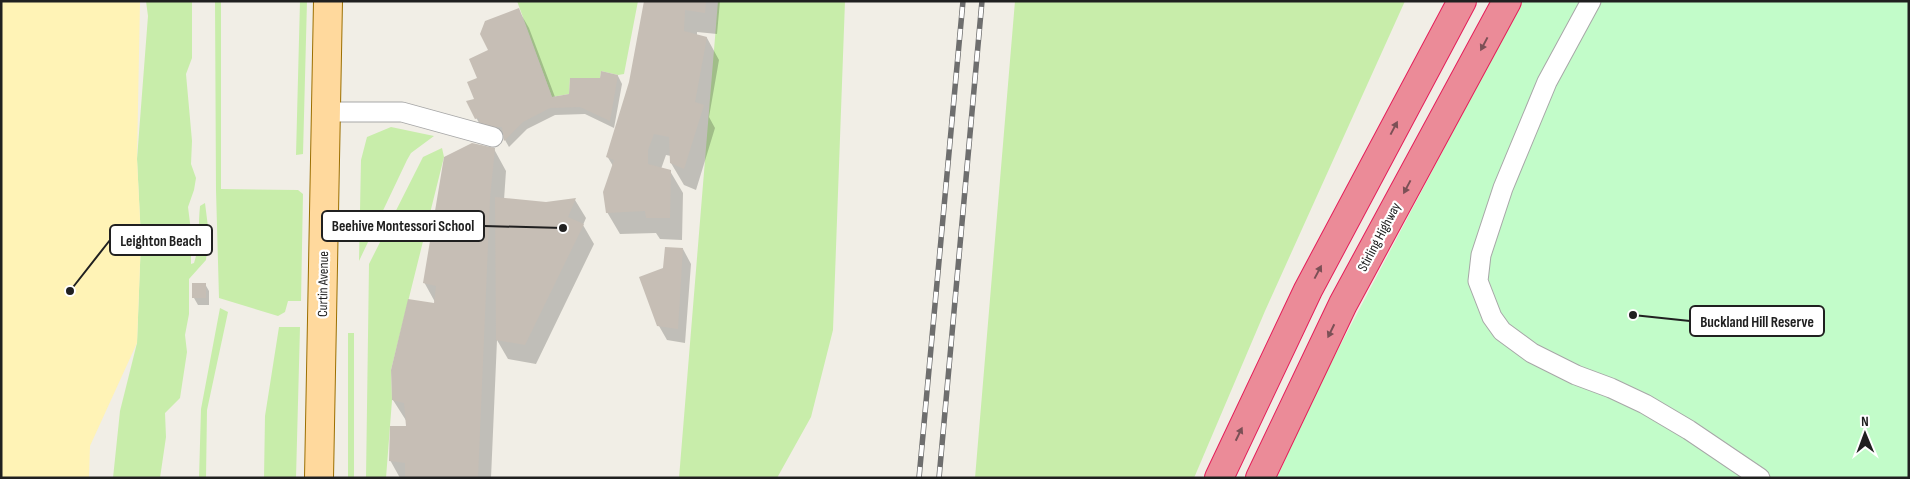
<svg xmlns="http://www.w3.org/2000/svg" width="1910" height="479" viewBox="0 0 1910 479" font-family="'Sofia Sans Condensed',sans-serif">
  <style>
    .grass { fill: #c8edaa }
    .sand { fill: #fff3b6 }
    .park { fill: #c2fcc9 }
    .shadow { fill: #0003 }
    .building { fill: #c6beb5 }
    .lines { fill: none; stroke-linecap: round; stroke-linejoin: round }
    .lane-casing { stroke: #a7a7a7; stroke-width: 21 }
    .primary-casing { stroke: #9c6f00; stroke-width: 30 }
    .highway-casing { stroke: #e41e59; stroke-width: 30 }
    .lane { stroke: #fff; stroke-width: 19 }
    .primary { stroke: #ffd99d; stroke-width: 28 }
    .highway { stroke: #eb8b98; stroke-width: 28 }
    .rail-casing { stroke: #6e6e6e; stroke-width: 5.5 }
    .rail { stroke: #fff; stroke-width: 4; stroke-dasharray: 11; stroke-linecap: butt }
    .oneway { fill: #7b5056 }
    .labels { text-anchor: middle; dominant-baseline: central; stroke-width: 4.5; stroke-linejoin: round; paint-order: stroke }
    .street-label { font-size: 14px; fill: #202020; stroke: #fff }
    .leader { fill: none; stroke: #202020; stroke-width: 2 }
    .callout-dot { fill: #202020; stroke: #fff; stroke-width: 2 }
    .callout { fill: #fff; stroke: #202020; stroke-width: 2 }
    .callout-label { font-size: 15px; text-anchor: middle; font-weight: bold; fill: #202020 }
  </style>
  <rect width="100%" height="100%" fill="#f1eee6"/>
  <path class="grass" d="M 146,1 L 192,1 L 192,58 L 186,74 L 192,141 L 191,164 L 196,178 L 194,190 L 188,207 L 191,231 L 191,264 L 194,263 C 200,245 198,226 200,206 L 205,203 L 209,235 L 206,260 L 189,279 L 189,314 L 185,335 L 187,352 L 180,398 L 165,413 L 166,437 L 160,478 L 113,478 L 120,411 L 137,343 L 141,239 L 137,159 L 148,16 Z
    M 215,1 L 221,1 L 221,189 L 298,190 L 303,194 L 301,301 L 288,301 L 285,312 L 278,316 L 219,298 L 216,190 Z
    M 300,1 L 307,1 L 303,154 L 296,155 Z
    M 517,1 L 638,1 L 624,74 L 618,75 L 601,71 L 600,78 L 570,78 L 569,94 L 552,97 Z
    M 718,1 L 845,1 L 833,330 L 811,417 L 777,478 L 679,478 Z
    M 1015,1 L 1405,1 L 1265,311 L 1194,478 L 975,478 Z
    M 391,127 L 434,136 L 411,153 L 407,160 L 359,261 L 361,160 L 367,137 Z
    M 442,148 L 444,157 L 391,370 L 392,400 L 386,478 L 366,478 L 369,264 L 423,157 Z
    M 220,308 L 228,312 L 207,410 L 206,478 L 199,478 L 201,409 Z
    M 279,327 L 300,327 L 296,478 L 264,478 L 265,416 Z
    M 348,333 L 354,333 L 354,478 L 348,478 Z"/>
  <path class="sand" d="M 1,1 L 140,1 L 137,159 L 141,239 L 137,343 L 90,446 L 89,478 L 1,478 Z"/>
  <path class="park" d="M 1522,1 L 1909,1 L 1909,478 L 1277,478 L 1313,397 Z"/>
  <path class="shadow" d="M 645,1 L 720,1 L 717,34 L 697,32 L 697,36 L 707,38 L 719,60 L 709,117 L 715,128 L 696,190 L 684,185 L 671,163 L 671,156 L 666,155 L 661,169 L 670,171 L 683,193 L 682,240 L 660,239 L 656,233 L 620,234 L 607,212 L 613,166 L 607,156 L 630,83 Z
    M 518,9 L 529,28 L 555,97 L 570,95 L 601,79 L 618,76 L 622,84 L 614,128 L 585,114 L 555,115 L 527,129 L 509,147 L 505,140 L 504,134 L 496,134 L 487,138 L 468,102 L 475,100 L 479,78 L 490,51 Z
    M 494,149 L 506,171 L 504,200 L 546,203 L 575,200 L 586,218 L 583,225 L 594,244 L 536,364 L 508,359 L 497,340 L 491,478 L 400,478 L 390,460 L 407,427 L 407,422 L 393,400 L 435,305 L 435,302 L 424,282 Z
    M 683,249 L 691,264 L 685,343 L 667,340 L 659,326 L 664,269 Z
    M 205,284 L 209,291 L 209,305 L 198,305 L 194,298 Z"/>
  <path class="building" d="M 644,1 L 706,1 L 705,13 L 685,10 L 684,31 L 707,37 L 695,102 L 704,105 L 684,169 L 670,163 L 669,137 L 654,134 L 648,150 L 648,164 L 671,170 L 670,218 L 646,218 L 645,211 L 606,213 L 603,192 L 614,160 L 606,157 L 629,82 Z
    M 519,8 L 552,97 L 569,94 L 570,78 L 600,78 L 601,71 L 618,75 L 610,121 L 580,107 L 550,108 L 523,122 L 504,141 L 502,127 L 480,127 L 479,118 L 475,119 L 466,101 L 474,99 L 467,82 L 477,78 L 469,59 L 488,50 L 480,34 L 485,21 Z
    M 472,143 L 495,148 L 490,198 L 478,478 L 405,478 L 405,463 L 389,461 L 390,426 L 406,426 L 404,403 L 392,400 L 391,370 L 408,299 L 434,303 L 436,286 L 423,283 L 444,157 Z
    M 495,197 L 546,202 L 576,198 L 568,217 L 584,224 L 525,345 L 496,340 Z
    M 665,247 L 683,248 L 678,329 L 657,326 L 639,277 L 663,268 Z
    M 192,283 L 206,283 L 206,298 L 192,298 Z"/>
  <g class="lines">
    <defs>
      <path id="lane" d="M 1591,1 L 1547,82 L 1503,188 L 1481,255 L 1478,281 L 1492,317 L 1502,331 L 1532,353 L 1576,375 L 1611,388 L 1645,404 L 1689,430 L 1760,478
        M 326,112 L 402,112 L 493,137"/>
      <path id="primary" d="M 319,478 L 328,1"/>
      <path id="highway" d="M 1219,478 L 1308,290 L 1462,1
        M 1260,478 L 1343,304 L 1507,1"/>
    </defs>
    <use href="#lane" class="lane-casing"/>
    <use href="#primary" class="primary-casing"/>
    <use href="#highway" class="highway-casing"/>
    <use href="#lane" class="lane"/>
    <use href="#primary" class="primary"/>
    <use href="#highway" class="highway"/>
    <defs>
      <path id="rail" d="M 919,478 L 963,1
        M 939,478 L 982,1"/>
    </defs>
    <use href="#rail" class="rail-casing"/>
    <use href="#rail" class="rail"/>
  </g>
  <defs><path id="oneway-solid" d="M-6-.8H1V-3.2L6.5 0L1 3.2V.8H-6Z" transform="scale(1.25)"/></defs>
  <g class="oneway">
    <use href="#oneway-solid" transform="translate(1484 44) rotate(118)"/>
    <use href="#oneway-solid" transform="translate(1394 128) rotate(-62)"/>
    <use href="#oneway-solid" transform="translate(1407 187) rotate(118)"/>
    <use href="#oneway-solid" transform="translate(1318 272) rotate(-62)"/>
    <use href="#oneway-solid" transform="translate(1331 331) rotate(116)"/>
    <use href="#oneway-solid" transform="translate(1239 434) rotate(-64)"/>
  </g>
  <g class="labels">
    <g class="street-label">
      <text transform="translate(1379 237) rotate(-62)">Stirling Highway</text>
      <text transform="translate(323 284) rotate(-89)">Curtin Avenue</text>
    </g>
  </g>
  <path class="leader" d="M563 228L484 226M70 291L110 240M1633 315L1690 321"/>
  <g class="callout-dot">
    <circle cx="563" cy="228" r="5"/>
    <circle cx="70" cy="291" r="5"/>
    <circle cx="1633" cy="315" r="5"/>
  </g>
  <g class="callout">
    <rect x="322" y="211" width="162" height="30" rx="5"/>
    <rect x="110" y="225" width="102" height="30" rx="5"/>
    <rect x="1690" y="306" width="134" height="30" rx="5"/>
  </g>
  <g class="callout-label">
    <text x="403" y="231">Beehive Montessori School</text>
    <text x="161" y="246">Leighton Beach</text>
    <text x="1757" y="327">Buckland Hill Reserve</text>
  </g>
  <rect width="1910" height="479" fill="none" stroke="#202020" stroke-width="5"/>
  <g transform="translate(1865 434) rotate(359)" stroke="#ffffff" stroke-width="4" paint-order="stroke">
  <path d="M0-4L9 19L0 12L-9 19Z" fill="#202020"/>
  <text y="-8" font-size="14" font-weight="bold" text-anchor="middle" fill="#202020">N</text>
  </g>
</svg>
